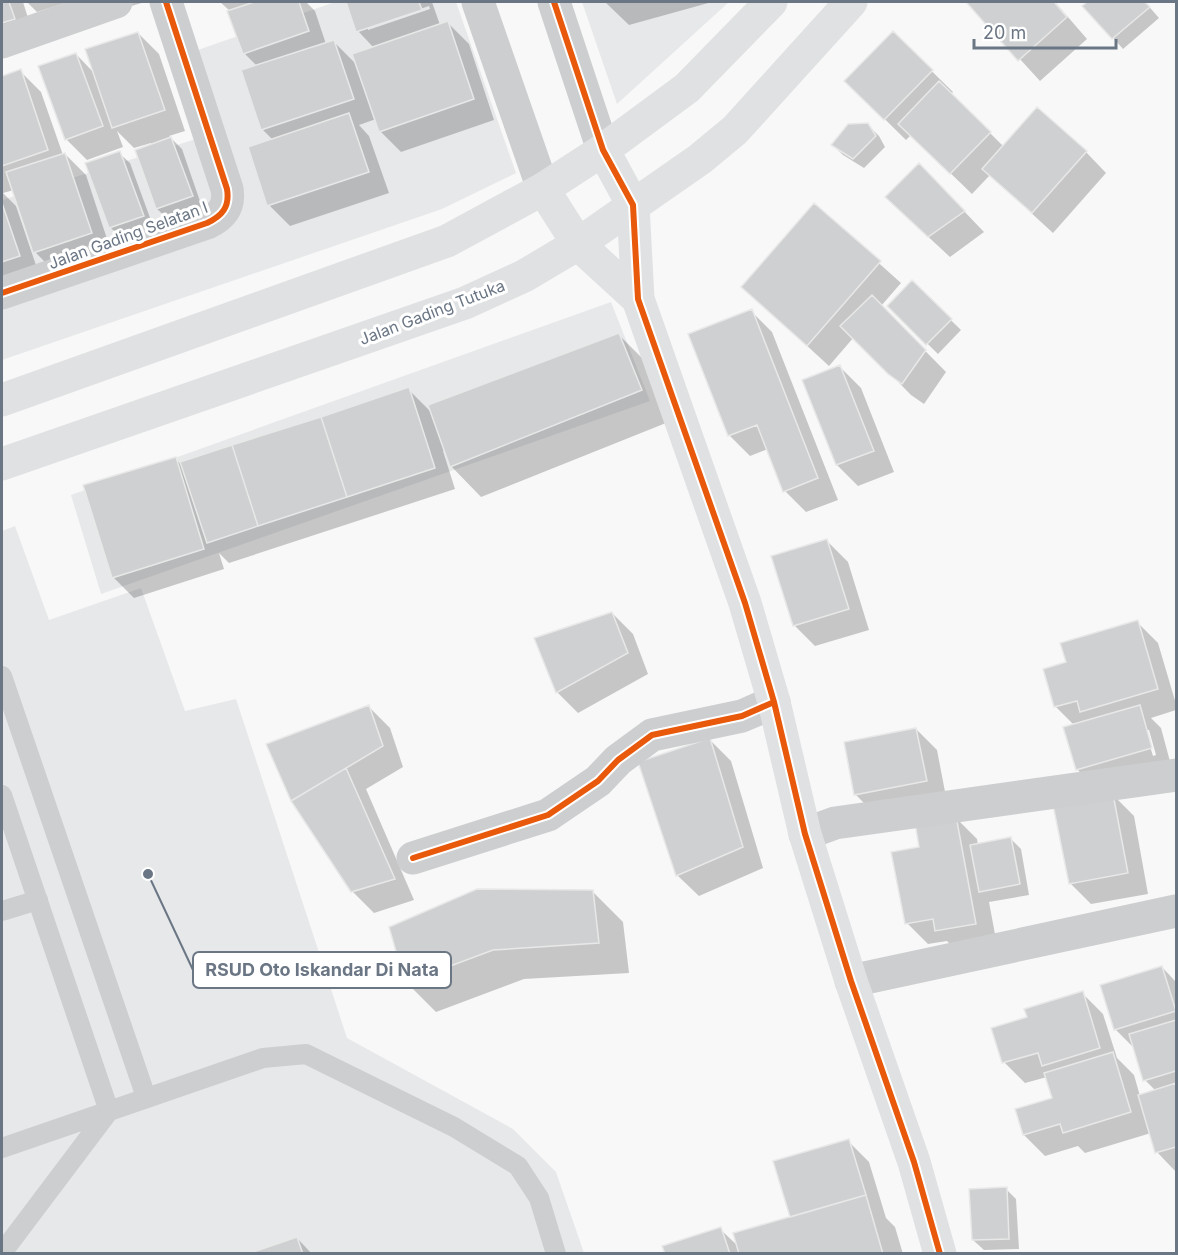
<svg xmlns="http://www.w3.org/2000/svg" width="1178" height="1255" viewBox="0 0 1178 1255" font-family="Inter,sans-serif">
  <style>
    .built { fill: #e7e8e9 }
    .shadow { fill: #0003; fill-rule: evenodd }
    .building { fill: #cfd0d1; stroke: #e8e8e8; stroke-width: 1.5 }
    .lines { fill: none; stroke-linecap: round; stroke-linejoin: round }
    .lane { stroke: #cdcecf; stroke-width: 20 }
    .street { stroke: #cdcecf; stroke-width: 33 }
    .secondary { stroke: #e0e1e2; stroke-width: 33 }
    .cycleway-casing { stroke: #fff; stroke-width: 10 }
    .cycleway { stroke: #e8590c; stroke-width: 6 }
    .labels { text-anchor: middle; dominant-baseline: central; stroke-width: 6; stroke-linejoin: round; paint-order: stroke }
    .street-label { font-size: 16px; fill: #6b7685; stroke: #fff }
    .leader { fill: none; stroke: #6b7685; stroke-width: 2 }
    .callout-dot { fill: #6b7685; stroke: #fff; stroke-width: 2 }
    .callout { fill: #fff; stroke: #6b7685; stroke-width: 2 }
    .callout-label { font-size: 18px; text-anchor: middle; font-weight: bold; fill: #6b7685 }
  </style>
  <rect width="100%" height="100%" fill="#f8f8f8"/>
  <path class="built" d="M 335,2 L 456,2 L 516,173 L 442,209 L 2,360 L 2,200 L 196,139 L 172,59 Z
    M 582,2 L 729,2 L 617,104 Z
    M 611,302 L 650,401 L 101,594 L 71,495 Z
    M 15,526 L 49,620 L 141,588 L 185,711 L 236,699 L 347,1038 L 513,1129 L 556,1172 L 584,1253 L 2,1253 L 2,531 Z"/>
  <path class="shadow" d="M 2,2 L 23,2 L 35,40 L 2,50 Z
    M 27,2 L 68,2 L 37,12 Z
    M 110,2 L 145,2 L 118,10 Z
    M 220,2 L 306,2 L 315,11 L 326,44 L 333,41 L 357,65 L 374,48 L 358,31 L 347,2 L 432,2 L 440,25 L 448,23 L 469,44 L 494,120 L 401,152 L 380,131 L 376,119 L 359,125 L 369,136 L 389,193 L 290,226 L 269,205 L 273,140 L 262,129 L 257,66 L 244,53 L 230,11 ZM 429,6 L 430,9 L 368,30 L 368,27 Z
    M 605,2 L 712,2 L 629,25 Z
    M 968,2 L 1055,2 L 1087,39 L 1040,81 Z
    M 1089,2 L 1145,2 L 1159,18 L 1123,49 L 1085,6 Z
    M 138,33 L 159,54 L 185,131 L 169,136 L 182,149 L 202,207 L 168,219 L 157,209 L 137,151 L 152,145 L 151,143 L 134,148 L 117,131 L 123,147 L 87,160 L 66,139 L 76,54 L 95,74 Z
    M 893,33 L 953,92 L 951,94 L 1004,147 L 1086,152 L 1106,173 L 1053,233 L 990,175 L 972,194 L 911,135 L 906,140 L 846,81 Z
    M 20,71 L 41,92 L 63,155 L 65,154 L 86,175 L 112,254 L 56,273 L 35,252 L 14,190 L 3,193 L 16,206 L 40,277 L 2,289 L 2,77 Z
    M 868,125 L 879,136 L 885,147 L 864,168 L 843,155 L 833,145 Z
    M 119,153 L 130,163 L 153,226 L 121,238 L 110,227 Z
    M 940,186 L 984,232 L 950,257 L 908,218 Z
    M 814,205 L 901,283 L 881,306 L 946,372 L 924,404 L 911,395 L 854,337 L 829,366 L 743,287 Z
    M 912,282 L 961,330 L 938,354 L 889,306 Z
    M 751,311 L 772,332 L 838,500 L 806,512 L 785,491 L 768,449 L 750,456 L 729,435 Z
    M 619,335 L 649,365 L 671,421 L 481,497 L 451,466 L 445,450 L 443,451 L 455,489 L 229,563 L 219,553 L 224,569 L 134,598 L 113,577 L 175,459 L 181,464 L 408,389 L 432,413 Z
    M 840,367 L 861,388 L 894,472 L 858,486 L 837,465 Z
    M 827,541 L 848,562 L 869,630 L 815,646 L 794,625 Z
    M 612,613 L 633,634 L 648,674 L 578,713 L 557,692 Z
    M 1137,622 L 1158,643 L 1176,704 L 1176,710 L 1151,718 L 1161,728 L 1172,769 L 1098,791 L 1077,769 L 1074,725 L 1055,706 L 1068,663 ZM 1145,730 L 1149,730 L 1156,755 L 1153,756 Z
    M 369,707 L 390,728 L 403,767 L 366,789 L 414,900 L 374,913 L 352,891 L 292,800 Z
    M 916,729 L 937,750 L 947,802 L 877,816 L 856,795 Z
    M 710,740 L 731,761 L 763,868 L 699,896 L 678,876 L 640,763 Z
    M 1113,795 L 1134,816 L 1148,894 L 1091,904 L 1070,883 Z
    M 956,818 L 977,839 L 978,845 L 1011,839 L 1021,849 L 1029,895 L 989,902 L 997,945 L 958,952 L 947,941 L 928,944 L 907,923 L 921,848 Z
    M 593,892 L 623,922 L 629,973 L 524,979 L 436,1012 L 406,982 Z
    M 1162,967 L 1176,982 L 1176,1172 L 1157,1152 L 1151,1133 L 1085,1153 L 1078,1146 L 1045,1156 L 1024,1135 L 1017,1110 L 1054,1099 L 1047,1077 L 1025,1083 L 1004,1062 L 1029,1018 L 1082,993 L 1103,1014 L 1117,1058 L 1134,1075 L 1140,1096 L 1156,1091 L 1145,1080 L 1135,1049 L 1115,1029 Z
    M 848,1141 L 869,1162 L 886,1218 L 895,1227 L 903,1254 L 666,1254 L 720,1229 L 739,1247 L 793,1218 Z
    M 1006,1189 L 1016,1199 L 1019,1249 L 984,1250 L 973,1240 Z
    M 297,1238 L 312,1254 L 251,1254 Z"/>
  <path class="building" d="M 2,2 L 9,2 L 15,19 L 2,23 Z
    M 254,2 L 299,2 L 309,31 L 243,54 L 227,11 Z
    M 346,2 L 419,2 L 422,10 L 356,32 Z
    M 966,2 L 1054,2 L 1067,17 L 1018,61 Z
    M 1087,2 L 1145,2 L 1150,7 L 1112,39 L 1082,6 Z
    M 448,21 L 474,99 L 379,132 L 352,54 Z
    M 893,31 L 933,70 L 884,120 L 844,81 Z
    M 138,32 L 165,110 L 112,128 L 85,49 Z
    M 334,40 L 354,99 L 261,130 L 241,70 Z
    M 76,53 L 103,126 L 65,140 L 38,66 Z
    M 21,69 L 48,150 L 2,166 L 2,76 Z
    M 939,81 L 991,132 L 950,174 L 898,124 Z
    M 1037,107 L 1087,151 L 1032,213 L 982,169 Z
    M 349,113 L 369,172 L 267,206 L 248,147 Z
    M 868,123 L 876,136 L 853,159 L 831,145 L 848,124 Z
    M 171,137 L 193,196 L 156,209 L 135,150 Z
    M 120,151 L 144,216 L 109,228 L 85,163 Z
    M 65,153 L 92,233 L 33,253 L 6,172 Z
    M 919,163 L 965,211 L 928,237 L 885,197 Z
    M 2,203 L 20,256 L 2,262 Z
    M 814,203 L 881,261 L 807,346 L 741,287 Z
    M 912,280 L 952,319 L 926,345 L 887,306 Z
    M 872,295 L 926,350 L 902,384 L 888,374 L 840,326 Z
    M 752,309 L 818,478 L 783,492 L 757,425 L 728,436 L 688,334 Z
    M 619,333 L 642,390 L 450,467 L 428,405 Z
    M 840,365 L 874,451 L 836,465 L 802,380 Z
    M 409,387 L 435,468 L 347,497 L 321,417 Z
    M 321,417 L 347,497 L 258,526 L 232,445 Z
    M 232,445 L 258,526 L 207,543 L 180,462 Z
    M 176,457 L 204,549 L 112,578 L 83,485 Z
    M 827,539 L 849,609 L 793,626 L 771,556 Z
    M 612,612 L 628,653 L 556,693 L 534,638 Z
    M 1138,620 L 1158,689 L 1080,712 L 1077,701 L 1054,707 L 1043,669 L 1066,662 L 1060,643 Z
    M 369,705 L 383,746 L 291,801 L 266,744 Z
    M 1140,705 L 1152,748 L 1076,770 L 1063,727 Z
    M 916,728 L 927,781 L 854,795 L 844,742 Z
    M 710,738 L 743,847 L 676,876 L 638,762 Z
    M 346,768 L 395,879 L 351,892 L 291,801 Z
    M 1113,794 L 1128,873 L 1069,884 L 1053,805 Z
    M 956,816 L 976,924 L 935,931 L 933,919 L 905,924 L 891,852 L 919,847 L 915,823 Z
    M 1011,837 L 1020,884 L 979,892 L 970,845 Z
    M 477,889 L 593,890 L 599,943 L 493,950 L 405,983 L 389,927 Z
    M 1162,966 L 1176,1011 L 1114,1030 L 1100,985 Z
    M 1083,991 L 1100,1048 L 1042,1066 L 1038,1053 L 1002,1063 L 991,1028 L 1027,1017 L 1024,1009 Z
    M 1176,1020 L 1176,1071 L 1143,1081 L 1129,1034 Z
    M 1113,1052 L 1131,1112 L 1063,1133 L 1060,1124 L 1023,1135 L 1015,1109 L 1052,1098 L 1044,1073 Z
    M 1176,1083 L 1176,1147 L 1155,1153 L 1138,1095 Z
    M 849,1139 L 866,1195 L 790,1217 L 773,1161 Z
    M 1007,1187 L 1009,1239 L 972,1240 L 969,1189 Z
    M 866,1195 L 883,1254 L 739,1254 L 733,1233 Z
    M 721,1227 L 730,1254 L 665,1254 L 662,1246 Z
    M 297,1237 L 303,1254 L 247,1254 Z"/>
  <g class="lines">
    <path class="lane" d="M 2,676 L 146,1097
      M 2,795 L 109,1111
      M 2,911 L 38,900
      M 2,1148 L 263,1058 L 306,1054 L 454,1127 L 518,1166 L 539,1198 L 556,1254
      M 8,1245 L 109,1111"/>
    <path class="street" d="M 478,2 L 543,189
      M 554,2 L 603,150
      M 2,42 L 116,2
      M 2,293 L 207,223 C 222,216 230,207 227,189 L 166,2
      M 805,834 L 835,823 L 1176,775
      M 413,858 L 548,815 L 598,781 L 618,760 L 652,735 L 742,716 L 774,702
      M 851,981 L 1176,911"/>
    <path class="secondary" d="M 603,150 L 633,205 L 638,299 L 745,603 L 774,702 L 805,834 L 851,981 L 914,1162 L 940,1254
      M 543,189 L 578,244 L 638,299
      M 2,400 L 447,241 L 543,189 L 603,150 L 687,88 L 771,2
      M 2,464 L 465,303 L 524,276 L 578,244 L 700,159 L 735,130 L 851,2"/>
    <defs>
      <path id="cycleway" d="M 554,2 L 603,150 L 633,205 L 638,299 L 745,603 L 774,702 L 805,834 L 851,981 L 914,1162 L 940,1254
        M 2,293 L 207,223 C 222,216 230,207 227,189 L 166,2
        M 413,858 L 548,815 L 598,781 L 618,760 L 652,735 L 742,716 L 774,702"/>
    </defs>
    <use href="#cycleway" class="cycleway-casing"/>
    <use href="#cycleway" class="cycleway"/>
  </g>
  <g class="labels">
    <g class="street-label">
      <text transform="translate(128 235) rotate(-20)">Jalan Gading Selatan I</text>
      <text transform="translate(432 312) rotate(-21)">Jalan Gading Tutuka</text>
    </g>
  </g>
  <path class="leader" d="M148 874L193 970"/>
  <circle class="callout-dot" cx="148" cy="874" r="6"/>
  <rect class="callout" x="193" y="952" width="258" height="36" rx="6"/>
  <g class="callout-label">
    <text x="322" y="976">RSUD Oto Iskandar Di Nata</text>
  </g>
  <rect width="1178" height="1255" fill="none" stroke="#6b7685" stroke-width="6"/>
  <path d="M974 39v9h142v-9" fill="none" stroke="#6b7685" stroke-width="3"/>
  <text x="983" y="39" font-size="18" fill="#6b7685" stroke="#ffffff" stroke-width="4.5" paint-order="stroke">20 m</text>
</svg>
